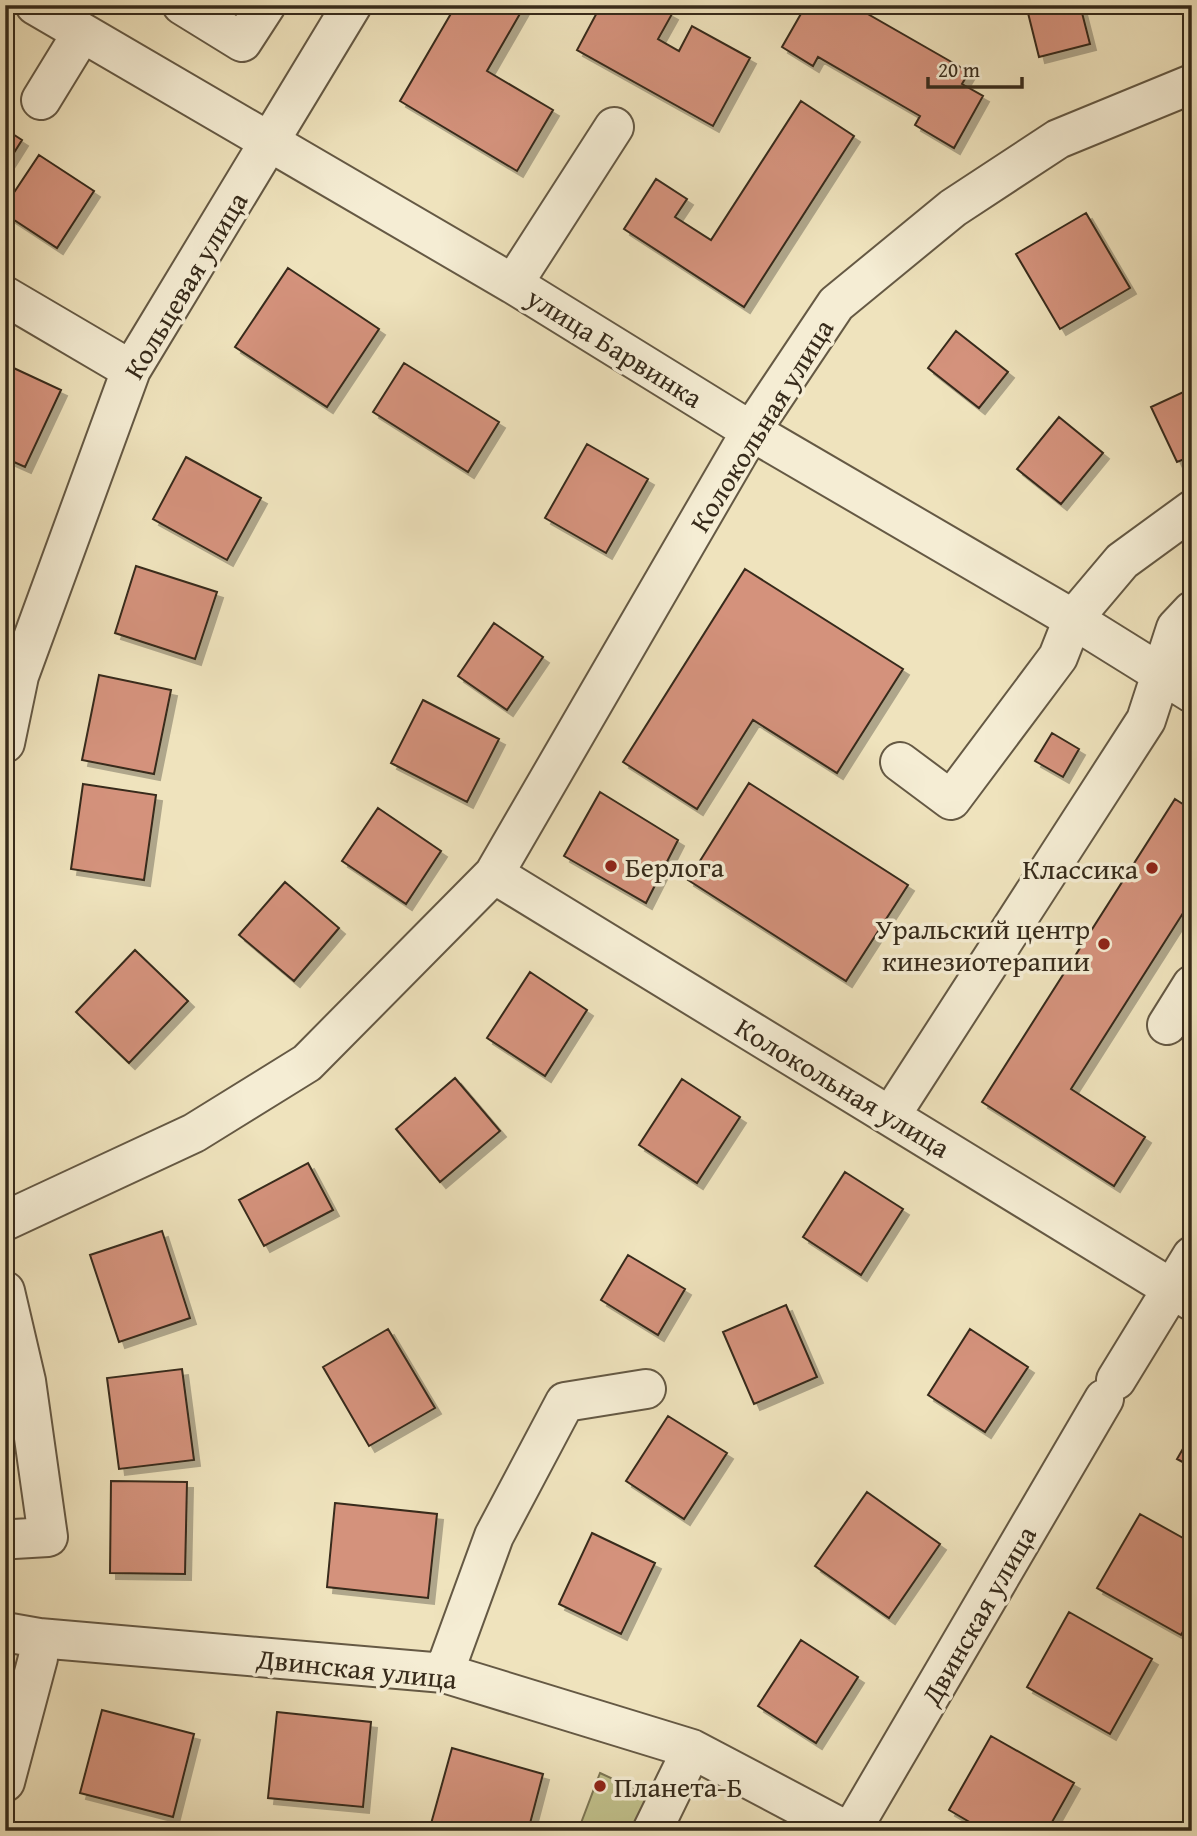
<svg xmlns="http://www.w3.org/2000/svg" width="1197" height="1836" viewBox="0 0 1197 1836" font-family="'Gentium Book Plus',serif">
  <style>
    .green { fill: #c1c18c; stroke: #7c7654; stroke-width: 2 }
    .building { fill: #d4927b; stroke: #372b1b; stroke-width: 2; filter: url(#shadow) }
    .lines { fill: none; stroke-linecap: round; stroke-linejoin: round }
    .minor-casing { stroke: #655944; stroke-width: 42 }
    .minor { stroke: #f5edd4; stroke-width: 38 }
    .poi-dot { fill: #8f2418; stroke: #f5edd4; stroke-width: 2.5 }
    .labels { text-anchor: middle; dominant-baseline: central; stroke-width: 7; stroke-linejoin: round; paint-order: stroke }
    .street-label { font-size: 28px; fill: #372b1b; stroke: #f5edd4 }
    .poi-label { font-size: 28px; fill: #372b1b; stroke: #f5edd4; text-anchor: start }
  </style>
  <defs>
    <filter id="shadow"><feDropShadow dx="6" dy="6" stdDeviation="0" flood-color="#0004"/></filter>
  </defs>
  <rect width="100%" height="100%" fill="#efe3bd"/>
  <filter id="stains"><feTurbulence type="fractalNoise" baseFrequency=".00286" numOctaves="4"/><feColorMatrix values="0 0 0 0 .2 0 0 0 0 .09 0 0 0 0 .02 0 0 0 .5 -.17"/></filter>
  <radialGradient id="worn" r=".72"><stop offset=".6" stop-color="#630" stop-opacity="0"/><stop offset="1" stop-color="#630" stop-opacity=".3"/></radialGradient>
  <path class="green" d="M 600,1773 L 654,1798 L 638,1831 L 578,1831 Z"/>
  <path class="building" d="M 456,5 L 525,5 L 487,71 L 553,110 L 517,171 L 400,101 Z
    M 601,5 L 656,5 L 672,14 L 658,39 L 679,51 L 692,26 L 750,58 L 713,126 L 577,50 Z
    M 806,5 L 829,5 L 837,10 L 839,5 L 852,5 L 969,72 L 962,84 L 983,96 L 954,148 L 915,125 L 920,116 L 818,57 L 813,66 L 782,47 Z
    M 1026,5 L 1080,5 L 1090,44 L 1039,57 Z
    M 801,101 L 854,136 L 744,307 L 624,229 L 656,179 L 687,199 L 675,217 L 711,240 Z
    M 5,129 L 22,140 L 5,167 Z
    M 39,155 L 94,191 L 57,248 L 5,214 L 5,206 Z
    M 1086,213 L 1130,288 L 1060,329 L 1016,254 Z
    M 288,268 L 379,329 L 327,407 L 235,347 Z
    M 956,331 L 1008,372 L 979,408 L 928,368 Z
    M 404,363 L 499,422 L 468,472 L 373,412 Z
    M 5,364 L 61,390 L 25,467 L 5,458 Z
    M 1192,388 L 1192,456 L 1177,462 L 1151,407 Z
    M 1059,417 L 1103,453 L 1061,504 L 1017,469 Z
    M 587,444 L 648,479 L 606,553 L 545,518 Z
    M 186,457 L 261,498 L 227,560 L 153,519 Z
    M 136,566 L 217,592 L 195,659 L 115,633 Z
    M 745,569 L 903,669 L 837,773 L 753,720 L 697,809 L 623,762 Z
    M 494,623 L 543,657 L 507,710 L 458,676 Z
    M 99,675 L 171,690 L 154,774 L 82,760 Z
    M 423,700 L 499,739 L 467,802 L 391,763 Z
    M 1052,733 L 1079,749 L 1063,777 L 1035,761 Z
    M 749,783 L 908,885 L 846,981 L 688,880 Z
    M 83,784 L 156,795 L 144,880 L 71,869 Z
    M 600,792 L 678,840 L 646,903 L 564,856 Z
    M 1175,799 L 1192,810 L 1192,899 L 1071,1089 L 1145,1137 L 1114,1186 L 982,1102 Z
    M 378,808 L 441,851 L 406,904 L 342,861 Z
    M 285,882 L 339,928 L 294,981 L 239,935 Z
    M 135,950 L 188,1001 L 129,1063 L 76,1012 Z
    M 530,972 L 587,1010 L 545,1076 L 487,1038 Z
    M 455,1078 L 500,1131 L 440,1182 L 396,1129 Z
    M 682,1079 L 740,1117 L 697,1183 L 639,1145 Z
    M 308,1163 L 333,1210 L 264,1246 L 239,1200 Z
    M 845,1172 L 903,1209 L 861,1275 L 803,1237 Z
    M 162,1231 L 190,1318 L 119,1342 L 90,1255 Z
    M 628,1255 L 685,1289 L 658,1335 L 601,1300 Z
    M 786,1305 L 817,1377 L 754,1404 L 723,1332 Z
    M 388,1329 L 435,1408 L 369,1446 L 323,1367 Z
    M 970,1329 L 1028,1367 L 985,1432 L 928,1395 Z
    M 182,1369 L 194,1460 L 119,1469 L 107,1378 Z
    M 668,1416 L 727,1453 L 684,1519 L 626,1481 Z
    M 1192,1433 L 1192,1467 L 1177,1459 Z
    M 111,1481 L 187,1482 L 185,1574 L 110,1573 Z
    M 867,1492 L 940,1544 L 889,1618 L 815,1566 Z
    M 335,1503 L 437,1514 L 428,1598 L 327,1587 Z
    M 1140,1514 L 1192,1543 L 1192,1616 L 1181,1635 L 1097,1588 Z
    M 592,1533 L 655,1563 L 621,1634 L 559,1604 Z
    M 1069,1612 L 1152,1659 L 1110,1734 L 1027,1687 Z
    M 801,1640 L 858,1677 L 816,1743 L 758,1706 Z
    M 102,1710 L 194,1734 L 173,1817 L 80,1793 Z
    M 277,1712 L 371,1722 L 363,1807 L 268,1798 Z
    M 991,1736 L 1074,1783 L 1047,1831 L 985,1831 L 949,1810 Z
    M 452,1748 L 543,1774 L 528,1831 L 429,1831 Z
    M 1165,1823 L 1176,1831 L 1159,1831 Z"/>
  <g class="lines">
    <defs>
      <path id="minor" d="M 35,5 L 513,284 L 751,431 L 1073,619 L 1192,693
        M 182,5 L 242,42 L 266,5
        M 41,100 L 82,33
        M 513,284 L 614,127
        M 5,296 L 131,370
        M 5,743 L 19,676 L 131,370 L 352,5
        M 900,762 L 951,800 L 1058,657 L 1073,619 L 1122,561 L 1192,510
        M 494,874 L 1192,1301
        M 1167,1025 L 1192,985
        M 891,1115 L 1146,720 L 1176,628 L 1192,611
        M 5,1221 L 194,1133 L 307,1063 L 494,874 L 751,431 L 836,304 L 953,208 L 1058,139 L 1192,84
        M 5,1291 L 26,1381 L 48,1537 L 14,1539
        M 1116,1380 L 1192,1256
        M 5,1632 L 39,1638 L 444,1673 L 692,1749 L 847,1831
        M 444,1673 L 494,1536 L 565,1402 L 646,1389
        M 5,1782 L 38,1658 L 39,1638
        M 652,1831 L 692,1749
        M 851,1831 L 1104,1399"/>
    </defs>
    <use href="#minor" class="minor-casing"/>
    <use href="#minor" class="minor"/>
  </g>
  <g class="poi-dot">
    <circle cx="611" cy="866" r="7"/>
    <circle cx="1152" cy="868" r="7"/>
    <circle cx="1104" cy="944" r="7"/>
    <circle cx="600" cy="1786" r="7"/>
  </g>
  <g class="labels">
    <g class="street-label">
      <text transform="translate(185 285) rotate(-59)">Кольцевая улица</text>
      <text transform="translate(615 347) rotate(32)">улица Барвинка</text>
      <text transform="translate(761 425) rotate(-58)">Колокольная улица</text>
      <text transform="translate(843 1087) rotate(31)">Колокольная улица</text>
      <text transform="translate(978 1615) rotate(-60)">Двинская улица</text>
      <text transform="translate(357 1668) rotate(6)">Двинская улица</text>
    </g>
    <g class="poi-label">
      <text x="625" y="866">Берлога</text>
      <text x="1138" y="868" text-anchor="end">Классика</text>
      <text x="1090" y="928" text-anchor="end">Уральский центр<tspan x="1090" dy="32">кинезиотерапии</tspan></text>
      <text x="614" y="1786">Планета-Б</text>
    </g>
  </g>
  <rect width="1197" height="1836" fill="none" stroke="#efe3bd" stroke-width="28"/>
  <rect x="7" y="7" width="1183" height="1822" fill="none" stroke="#372b1b" stroke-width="3.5"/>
  <rect x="14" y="14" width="1169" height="1808" fill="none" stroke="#372b1b" stroke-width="2"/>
  <path d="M928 77v10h94v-10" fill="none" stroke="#372b1b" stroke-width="3.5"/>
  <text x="938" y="77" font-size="21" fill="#372b1b" stroke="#f5edd4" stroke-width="5" paint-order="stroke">20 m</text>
  <rect width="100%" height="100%" filter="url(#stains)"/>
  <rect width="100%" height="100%" fill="url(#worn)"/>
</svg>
